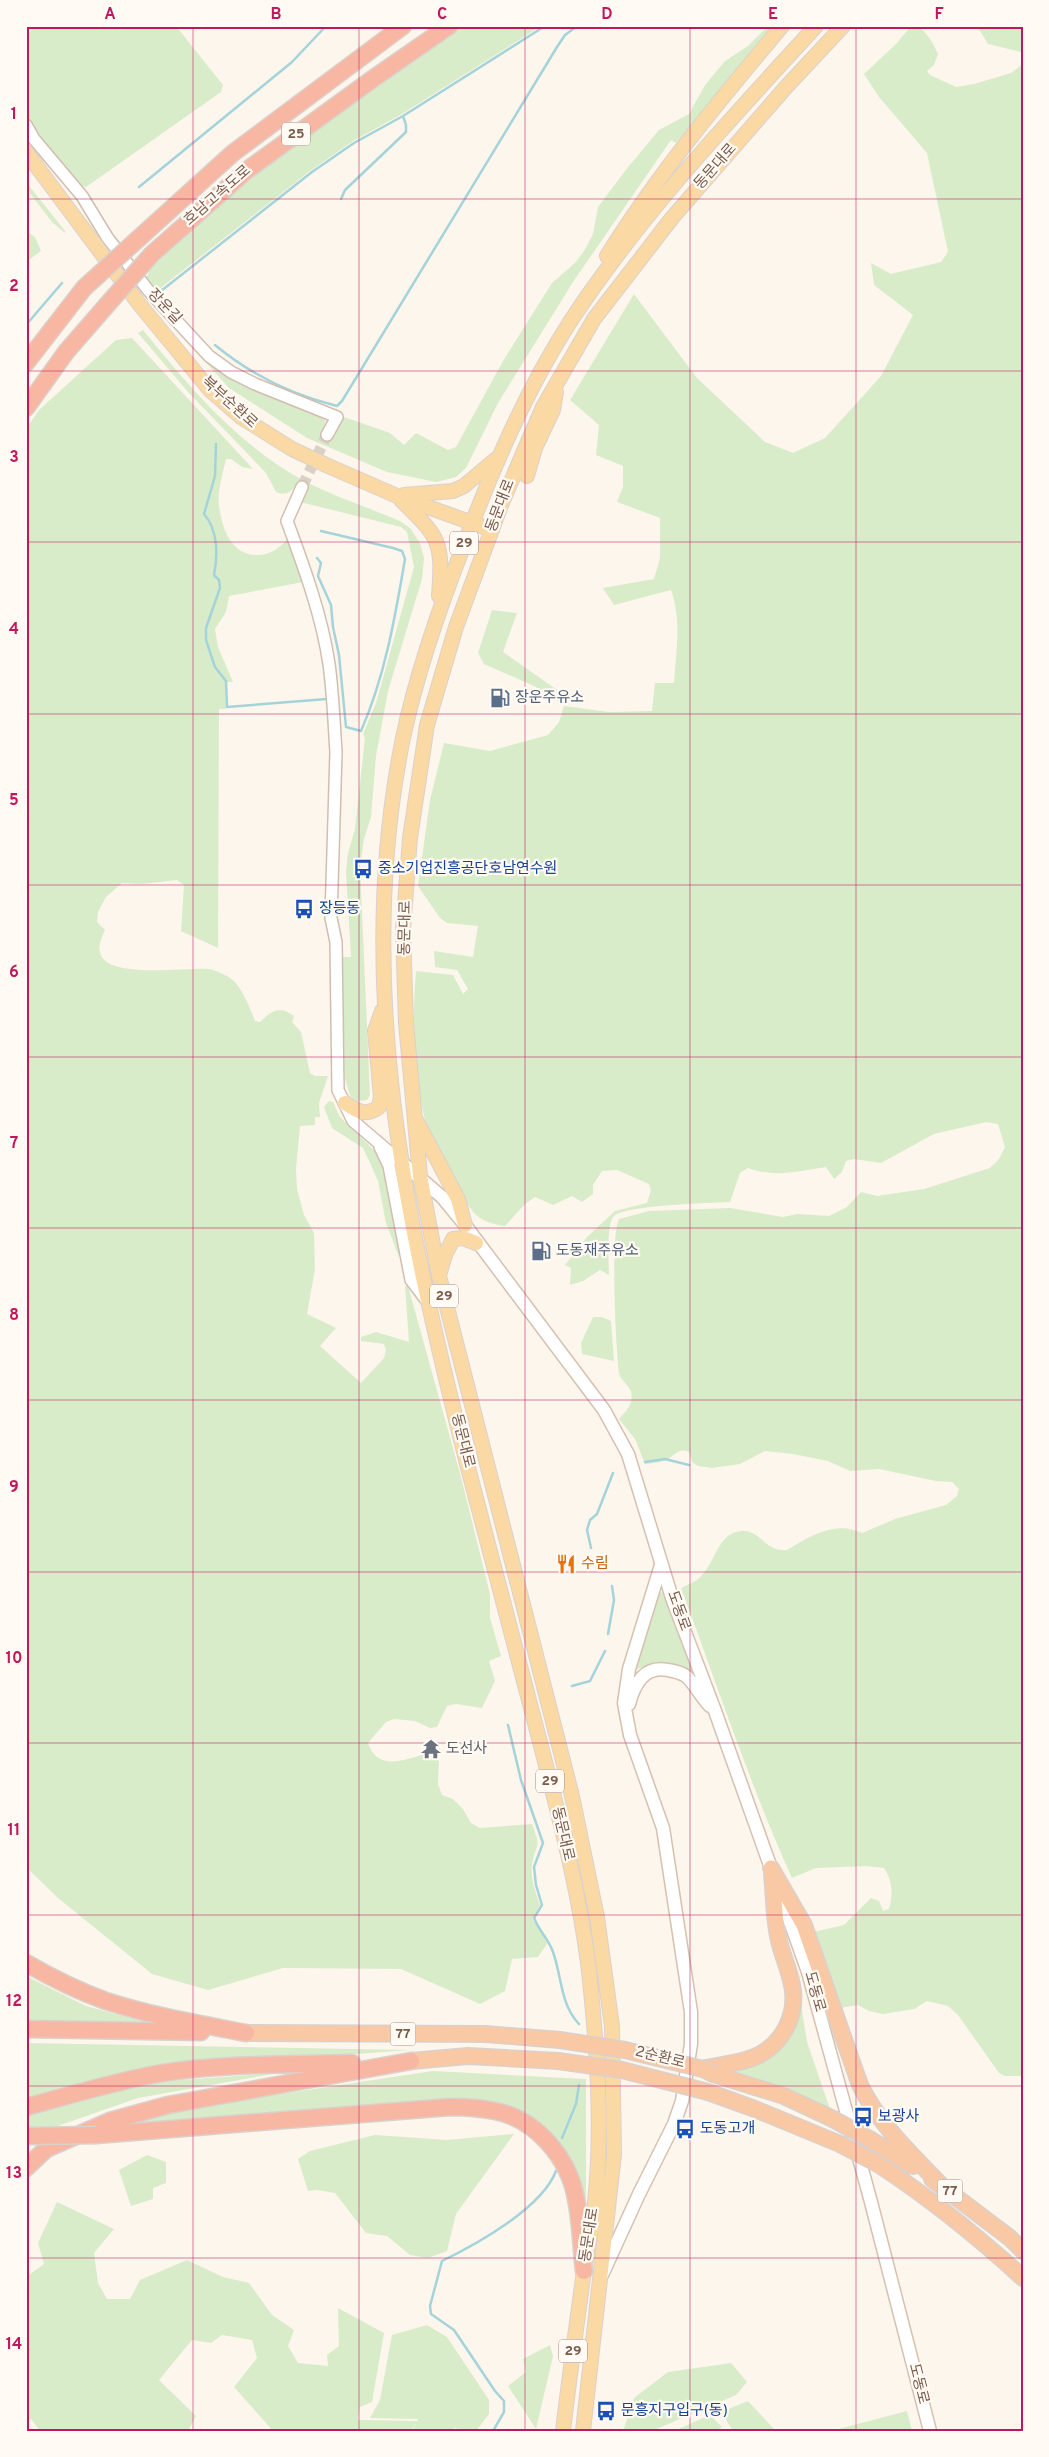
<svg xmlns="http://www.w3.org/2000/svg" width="1049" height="2457" viewBox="0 0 1049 2457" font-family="Overpass,'Noto Sans KR',sans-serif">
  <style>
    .green { fill: #d8ecc9 }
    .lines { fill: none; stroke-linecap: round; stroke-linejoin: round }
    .stream { stroke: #a5d3da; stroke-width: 2.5 }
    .tertiary-tunnel { stroke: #dcd0c4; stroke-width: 11; stroke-dasharray: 11 5.5; stroke-linecap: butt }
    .tertiary-casing { stroke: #d1beb0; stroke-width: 14 }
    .secondary-casing { stroke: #d6c0b0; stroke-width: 15 }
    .primary-casing { stroke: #dad1cd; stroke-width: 16 }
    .trunk-casing { stroke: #dad1cd; stroke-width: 18 }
    .motorway-casing { stroke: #dad1cd; stroke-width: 19 }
    .tertiary { stroke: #fff; stroke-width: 11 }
    .secondary { stroke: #fff; stroke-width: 12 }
    .primary { stroke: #fbd9a5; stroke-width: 14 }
    .trunk { stroke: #f9c8a4; stroke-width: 15 }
    .motorway { stroke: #f7b7a3; stroke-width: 16 }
    .trunk-bridge-casing { stroke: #dad1cd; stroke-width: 18; stroke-linecap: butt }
    .motorway-bridge-casing { stroke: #dad1cd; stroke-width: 19; stroke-linecap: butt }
    .trunk-bridge { stroke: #f9c8a4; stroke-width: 15 }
    .motorway-bridge { stroke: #f7b7a3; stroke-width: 16 }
    .grid { fill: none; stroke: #c2185b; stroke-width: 1; stroke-opacity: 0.55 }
    .labels { text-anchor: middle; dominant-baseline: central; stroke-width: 4.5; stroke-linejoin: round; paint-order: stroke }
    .shield { fill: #fffaf3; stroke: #a28b7f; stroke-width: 1 }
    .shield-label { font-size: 14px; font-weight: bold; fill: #7a5c4d }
    .street-label { font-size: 15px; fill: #7a5c4d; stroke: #fffaf3 }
    .service-label { font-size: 15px; fill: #4e5e75; stroke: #fffaf3; text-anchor: start }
    .transit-label { font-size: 15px; fill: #164399; stroke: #fffaf3; text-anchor: start }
    .food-label { font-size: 15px; fill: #c56008; stroke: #fffaf3; text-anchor: start }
    .worship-label { font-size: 15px; fill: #5b616d; stroke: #fffaf3; text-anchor: start }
    .neatline { fill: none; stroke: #c2185b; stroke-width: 2 }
    .grid-label { font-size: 16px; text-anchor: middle; font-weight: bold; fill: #c2185b }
  </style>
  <rect width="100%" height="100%" fill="#fdf6ec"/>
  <path class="green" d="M 36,26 L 176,26 L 223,85 L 221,92 L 86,187 L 77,184 L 39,135 L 26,113 L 26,35 Z
    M 460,26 L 541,26 L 402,114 L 353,141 L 310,171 L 158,290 L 146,278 L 152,267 L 222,203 L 278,157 Z
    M 768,26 L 775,26 L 676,143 L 671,140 L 573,282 L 498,403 L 466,468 L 456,477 L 436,482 L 387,472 L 307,438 L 229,388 L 184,338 L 185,336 L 207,358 L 321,417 L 326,421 L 321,433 L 332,438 L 341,416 L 390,433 L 404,445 L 416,433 L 448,450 L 456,447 L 503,361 L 552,283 L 575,263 L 584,251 L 593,234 L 598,207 L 625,171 L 659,130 L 689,114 L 705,85 L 725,61 L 748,46 Z
    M 911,26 C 925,26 933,43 938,54 L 934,65 L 927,71 L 930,75 L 956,87 L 974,84 L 1011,73 L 1023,64 L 1021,52 L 988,44 L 977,26 L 1023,26 L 1023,2076 L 1005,2076 L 999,2073 L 958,2015 L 948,2006 L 927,2001 L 914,2009 L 883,2014 L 869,2011 L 858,2005 L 840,2008 L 813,1932 L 844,1925 L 871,1898 L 879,1901 L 883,1911 L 889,1909 C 893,1893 893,1882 884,1868 L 866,1866 L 816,1868 L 792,1878 C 749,1783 717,1684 681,1588 C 686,1585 693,1583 698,1579 C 716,1565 717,1529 745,1531 C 763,1533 765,1552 787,1550 C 810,1536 835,1520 862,1533 L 895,1519 L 946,1505 L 957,1496 L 959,1489 L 952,1482 L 936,1481 L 879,1469 L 850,1471 L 828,1461 L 793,1454 L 765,1451 L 740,1464 L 712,1468 L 698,1466 L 692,1462 L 689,1452 C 678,1447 675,1456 666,1460 C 660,1463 652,1463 645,1464 L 635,1439 L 619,1419 C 626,1411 634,1404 631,1392 C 629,1385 620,1380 619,1373 C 616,1349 610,1236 619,1219 L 649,1211 L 730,1208 L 783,1217 L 797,1214 L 829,1216 L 847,1207 L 861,1192 L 877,1196 L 924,1189 L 990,1168 L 999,1159 L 1005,1147 L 998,1124 L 986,1122 L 934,1134 L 881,1163 L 854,1159 L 846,1161 L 842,1172 L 834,1179 L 826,1167 C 799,1171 774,1178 748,1168 L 740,1173 L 730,1202 C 712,1203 621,1205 613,1217 C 606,1229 609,1261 609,1275 L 600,1270 L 583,1281 L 570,1285 L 571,1268 L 565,1265 L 587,1237 L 615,1211 L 647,1203 L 651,1190 L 649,1184 L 617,1170 L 602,1171 L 593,1185 L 593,1194 L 582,1202 L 572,1196 L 553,1205 L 535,1197 L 525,1204 L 505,1226 C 477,1222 474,1214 459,1192 C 413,1127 410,1048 416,971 L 453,975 L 463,994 L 468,989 L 457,970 L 435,967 L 434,951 L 473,957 L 478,926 L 447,923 L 440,918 L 418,886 L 430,800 L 444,743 L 490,751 L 548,735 L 559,722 L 564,706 L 609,712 L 652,711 L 655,683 L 674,683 C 676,652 682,620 671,590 L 614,605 L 603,588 L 654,579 L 660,558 L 660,518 L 617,502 L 623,487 L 623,466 L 596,455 L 599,425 L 570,400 L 634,294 L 697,378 L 765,442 L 793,453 L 825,438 L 881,376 L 913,315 L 874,285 L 871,263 L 891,274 L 941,262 L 948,252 L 927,153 L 879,97 L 864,74 L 897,43 Z
    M 26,182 L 65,231 L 65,233 L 52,222 L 26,188 Z
    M 26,231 L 35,237 L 41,251 L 26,262 Z
    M 143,330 C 187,384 231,437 292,474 C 326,494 365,506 400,521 L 410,528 L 420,543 L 424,558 L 422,579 L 388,691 L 376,756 L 371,817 L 364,839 L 360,866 L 370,1095 L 367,1100 L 357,1101 L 350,1096 L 345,1078 L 342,957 L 351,957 L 346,872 L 348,853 L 355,829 L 365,738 L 363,734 L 376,703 L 414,567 L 407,532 L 401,527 L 300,502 L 298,483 C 291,492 287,496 276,492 L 266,473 L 188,392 L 138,333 Z
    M 132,338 L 253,469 L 242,467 L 231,459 L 226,459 C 223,473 217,491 219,506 C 222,528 231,556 258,555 C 270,555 280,548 287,539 L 303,582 L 229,596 L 226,612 L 215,629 L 218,647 L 233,682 L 225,682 L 226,709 L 219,709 L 218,948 L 181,931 L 184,885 L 177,880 L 142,884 L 122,883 L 106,897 L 98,912 L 97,922 L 105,930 C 102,937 98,945 100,952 C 104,980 188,967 208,969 C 214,969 228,976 233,980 C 243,990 250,1008 255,1021 L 260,1022 C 272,1010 280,1006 294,1016 L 292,1022 L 301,1032 L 310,1073 L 315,1076 L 328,1076 L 319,1103 L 320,1117 L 315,1117 L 315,1125 L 300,1126 L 296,1168 L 297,1189 L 304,1215 L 314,1233 L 315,1269 L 307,1314 L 336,1328 L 320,1346 L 361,1383 L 384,1358 L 386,1350 L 384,1344 L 361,1341 L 361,1337 L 376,1332 L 409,1342 L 405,1286 L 408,1286 L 461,1477 L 490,1594 L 490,1618 L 501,1656 L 489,1661 L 495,1681 L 482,1708 L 456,1704 L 447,1706 L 437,1727 L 430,1728 L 415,1721 L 394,1719 L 386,1722 L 368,1743 C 377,1770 401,1761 422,1755 L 429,1760 L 439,1756 L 438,1784 L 442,1795 L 453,1799 L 463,1809 L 471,1823 L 480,1828 L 532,1824 C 542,1850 536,1841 532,1865 C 530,1878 536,1893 540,1905 L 532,1919 C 537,1928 544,1934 547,1944 L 538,1957 L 512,1959 L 505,1991 L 480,2004 L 401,1969 L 283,1968 L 208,1990 L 152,1974 L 58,1898 L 26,1867 L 26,429 L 39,410 L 116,340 Z
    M 492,610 L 517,613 L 503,652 L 560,692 L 561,704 L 536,687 L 484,664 L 478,653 Z
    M 329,1101 L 333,1102 L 340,1117 L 375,1151 L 384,1167 L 402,1256 L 399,1257 L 386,1223 L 378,1181 L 370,1163 L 363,1148 L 332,1128 L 324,1107 Z
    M 593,1317 L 602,1317 L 611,1321 L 614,1361 L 582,1354 L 581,1343 Z
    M 662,1592 L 692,1671 C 672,1660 654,1660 634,1671 L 658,1593 Z
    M 26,1976 L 86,2006 L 160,2026 L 26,2026 Z
    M 799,1992 L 807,2042 L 831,2112 L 771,2085 L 735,2072 L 735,2069 L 769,2053 Z
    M 26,2043 L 410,2050 L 182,2067 L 26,2099 Z
    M 433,2071 L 586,2079 L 586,2200 L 575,2165 L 545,2130 L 499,2109 L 108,2128 L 149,2114 Z
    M 278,2073 L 138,2098 L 52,2128 L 26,2129 L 26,2114 L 96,2094 L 169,2081 Z
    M 514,2134 L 456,2214 L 447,2251 L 428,2258 L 410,2255 L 387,2236 L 366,2233 L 335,2193 L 317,2190 L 308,2191 L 298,2159 L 310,2151 L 375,2135 L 447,2140 Z
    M 147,2155 L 166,2162 L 166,2183 L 153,2188 L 153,2199 L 131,2206 L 119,2170 Z
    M 57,2202 L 114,2229 L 94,2253 L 98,2283 L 107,2299 L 130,2299 L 140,2280 L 187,2260 L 223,2277 L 249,2283 L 272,2315 L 294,2330 L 288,2346 L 298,2363 L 328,2366 L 327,2355 L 339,2346 L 338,2308 L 384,2333 L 372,2402 L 360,2407 L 358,2420 L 417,2421 L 418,2419 L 370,2418 L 380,2400 L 392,2335 L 427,2325 L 447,2337 L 489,2400 L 489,2414 L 476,2431 L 454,2428 L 450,2431 L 412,2431 L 417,2422 L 411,2431 L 273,2431 L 234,2387 L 257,2358 L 252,2340 L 222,2335 L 211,2343 L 192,2340 L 159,2380 L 196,2416 L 188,2431 L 40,2431 L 31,2419 L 26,2420 L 26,2277 L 44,2264 L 38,2243 Z
    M 550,2345 L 553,2356 L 536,2429 L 508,2386 L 526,2372 L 523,2359 Z
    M 731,2363 L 747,2382 L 736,2395 L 652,2431 L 623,2431 L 634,2398 L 668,2372 Z
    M 748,2401 L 774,2429 L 733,2431 L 721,2412 Z
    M 907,2411 L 912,2431 L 831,2431 Z
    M 710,2415 L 722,2427 L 717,2431 L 674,2431 Z"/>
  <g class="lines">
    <path class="stream" d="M 139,187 L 292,62 L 326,26
      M 341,199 L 345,190 L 406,132 L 406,125 L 403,116
      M 161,291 L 312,172 L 354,143 L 403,116 L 545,26
      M 26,325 L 62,283
      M 215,345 C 250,374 293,395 337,406 L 342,401 L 557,47 L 565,35 L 577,26
      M 216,444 L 215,476 L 204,514 C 218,530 218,555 214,575 L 219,580 L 220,588 L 206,628 L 206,640 L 215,667 L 226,681 L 227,707 L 327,699
      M 317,558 L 321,563 L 318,576 L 331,605 L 333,627 L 339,655 L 346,727 L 361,731 C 385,676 395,618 405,559 L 402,551 L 393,548 L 321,531
      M 645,1462 L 665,1459 L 689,1465
      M 591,1548 L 587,1530 L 590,1520 L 597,1514 L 613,1473
      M 608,1634 L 614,1600 L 612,1586
      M 572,1686 L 590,1681 L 605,1651
      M 508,1725 L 521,1780 L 543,1843 L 534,1867 L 536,1885 L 542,1905 L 534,1918 C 539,1931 548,1938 553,1952 C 562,1977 560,2004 579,2024
      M 562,2138 L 576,2104 L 579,2085
      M 493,2431 L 504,2412 L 504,2401 L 495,2391 L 454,2330 L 431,2314 L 430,2306 L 442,2261 C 477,2244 542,2208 556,2171"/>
    <path class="tertiary-tunnel" d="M 302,487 L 327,435"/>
    <defs>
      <path id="tertiary" d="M 26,125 L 34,139 L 82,196 L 107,237 L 148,290 L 209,356 L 231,372 L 255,384 L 337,417 L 327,435
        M 302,487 L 287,521 C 304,567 322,616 329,664 C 333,693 334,723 336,752 L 331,918 L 336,942 L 338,1090 L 353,1121 L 400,1161
        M 380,1147 L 389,1166 L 411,1280 L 427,1301"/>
      <path id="secondary" d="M 400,1161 L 442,1197 L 465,1225 L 604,1410 L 628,1454 L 672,1598 L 715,1711 L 808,1972 L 871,2202 L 930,2431
        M 629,1704 C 634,1685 644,1665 668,1670 C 674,1671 680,1672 686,1676 C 695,1684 701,1697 710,1706
        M 602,2275 L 639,2194 L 674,2124 L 682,2101 L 691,2044 L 691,2012 L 663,1828 L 630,1735 L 624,1703 L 629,1669 L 661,1565"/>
      <path id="primary" d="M 26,152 L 140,305 L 210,390 L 241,417 L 292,449 L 326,465 L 397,496 L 492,530
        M 607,256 C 658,174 720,100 782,26
        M 527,476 L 535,448 L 553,410 L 556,392
        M 404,495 L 453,491 L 464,486 L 496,459
        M 401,500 C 440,538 443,541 439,596
        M 345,1103 C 357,1111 365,1117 379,1107 L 381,1097 L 375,1031 L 382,1011
        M 416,1120 L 458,1199 L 465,1225
        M 440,1272 L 445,1255 L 453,1239 L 463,1238 L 476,1243
        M 563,2431 C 569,2380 576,2329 583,2278 C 586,2253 593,2227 595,2202 C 603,2126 597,2047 589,1971 C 580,1895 560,1820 541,1746 C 516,1650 491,1555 466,1460 C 406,1221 353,984 403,738 C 417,671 440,606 465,542 C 493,467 526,390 570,322 C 640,215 730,120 816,26
        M 583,2431 L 614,2154 L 612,2026 L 597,1917 L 572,1796 L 439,1276 L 420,1176 L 406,1023 L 403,929 L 410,838 L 427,725 L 456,627 L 501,505 L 543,407 L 594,319 L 672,218 L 787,86 L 843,26"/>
      <path id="trunk" d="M 771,1868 L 804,1925 L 860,2085 C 879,2124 910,2153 940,2184
        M 246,2033 L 485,2034 L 560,2040
        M 411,2061 L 468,2056 L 558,2061
        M 703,2069 C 721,2064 742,2064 759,2055 C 782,2043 796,2017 793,1991 C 791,1972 781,1954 778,1936 C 774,1916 774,1894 772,1874
        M 713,2074 L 784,2096 L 833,2119
        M 708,2092 L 755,2109 L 840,2144
        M 871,2140 L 913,2166
        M 878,2164 C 930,2198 977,2236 1023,2278
        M 932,2179 L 1010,2238 L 1023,2251"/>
      <path id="motorway" d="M 138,239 L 233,153 L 403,26
        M 152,254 L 246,171 L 374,78 L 449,26
        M 26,363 L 84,288
        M 26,408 L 66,352 L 106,306
        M 26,1963 C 52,1978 78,1991 106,2001 C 152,2016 199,2024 246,2033
        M 26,2029 L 201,2032
        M 26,2107 C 71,2095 116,2081 162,2073 C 225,2063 289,2065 352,2063
        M 96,2135 L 450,2107 C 465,2107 480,2108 495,2111 C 536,2119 569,2158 576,2199 C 581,2222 581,2247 584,2271
        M 26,2168 L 46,2149 L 110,2121 L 168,2105 L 411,2061"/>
    </defs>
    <use href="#tertiary" class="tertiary-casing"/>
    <use href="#secondary" class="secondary-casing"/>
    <use href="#primary" class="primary-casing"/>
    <use href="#trunk" class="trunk-casing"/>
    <use href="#motorway" class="motorway-casing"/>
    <use href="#tertiary" class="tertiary"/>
    <use href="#secondary" class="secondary"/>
    <use href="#primary" class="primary"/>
    <use href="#trunk" class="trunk"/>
    <use href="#motorway" class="motorway"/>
    <defs>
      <path id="trunk-bridge" d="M 560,2040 L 625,2050 L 703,2069 L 713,2074
        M 558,2061 L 622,2070 L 708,2092
        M 833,2119 L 871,2140
        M 840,2144 L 878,2164"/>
      <path id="motorway-bridge" d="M 84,288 L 138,239
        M 106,306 L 152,254
        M 29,2136 L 96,2135"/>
    </defs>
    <use href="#trunk-bridge" class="trunk-bridge-casing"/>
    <use href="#motorway-bridge" class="motorway-bridge-casing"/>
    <use href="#trunk-bridge" class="trunk-bridge"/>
    <use href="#motorway-bridge" class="motorway-bridge"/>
  </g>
  <path class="grid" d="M 193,26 L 193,2431M 359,26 L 359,2431M 525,26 L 525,2431M 690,26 L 690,2431M 856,26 L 856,2431M 26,199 L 1023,199M 26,371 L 1023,371M 26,542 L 1023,542M 26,714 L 1023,714M 26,885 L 1023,885M 26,1057 L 1023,1057M 26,1228 L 1023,1228M 26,1400 L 1023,1400M 26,1572 L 1023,1572M 26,1743 L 1023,1743M 26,1915 L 1023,1915M 26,2086 L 1023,2086M 26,2258 L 1023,2258"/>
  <defs>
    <symbol id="fuel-bare" viewBox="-9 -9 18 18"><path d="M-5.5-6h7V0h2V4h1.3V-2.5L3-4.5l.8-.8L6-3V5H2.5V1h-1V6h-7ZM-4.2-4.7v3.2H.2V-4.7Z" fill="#5c6f8a" stroke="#fffaf3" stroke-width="2.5" paint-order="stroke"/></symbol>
    <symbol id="bus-bare" viewBox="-9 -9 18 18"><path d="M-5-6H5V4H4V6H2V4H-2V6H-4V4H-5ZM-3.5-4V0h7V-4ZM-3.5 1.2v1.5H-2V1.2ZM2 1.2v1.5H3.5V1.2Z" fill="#1a4fb4" stroke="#fffaf3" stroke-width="2.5" paint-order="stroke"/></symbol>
    <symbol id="restaurant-bare" viewBox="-9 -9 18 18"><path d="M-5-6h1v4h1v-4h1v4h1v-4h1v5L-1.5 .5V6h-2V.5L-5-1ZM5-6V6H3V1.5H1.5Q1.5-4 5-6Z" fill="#e8710a" stroke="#fffaf3" stroke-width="2.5" paint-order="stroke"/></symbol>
    <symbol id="temple-bare" viewBox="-9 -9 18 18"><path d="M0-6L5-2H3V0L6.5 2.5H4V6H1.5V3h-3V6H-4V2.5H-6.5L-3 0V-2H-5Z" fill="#6b7280" stroke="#fffaf3" stroke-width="2.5" paint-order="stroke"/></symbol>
  </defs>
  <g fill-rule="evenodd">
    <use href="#fuel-bare" x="486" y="684" width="28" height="28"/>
    <use href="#bus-bare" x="349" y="855" width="28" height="28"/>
    <use href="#bus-bare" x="290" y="895" width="28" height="28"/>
    <use href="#fuel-bare" x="527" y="1237" width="28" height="28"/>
    <use href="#restaurant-bare" x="552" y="1550" width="28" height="28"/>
    <use href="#temple-bare" x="417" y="1735" width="28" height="28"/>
    <use href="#bus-bare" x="849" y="2103" width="28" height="28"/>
    <use href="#bus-bare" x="671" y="2115" width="28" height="28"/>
    <use href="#bus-bare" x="592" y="2397" width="28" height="28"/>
  </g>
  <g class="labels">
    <g class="shield">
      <rect x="282" y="122.5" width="28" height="23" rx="4"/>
      <rect x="450" y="531.5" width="28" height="23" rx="4"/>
      <rect x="430" y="1284.5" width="28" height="23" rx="4"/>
      <rect x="536" y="1769.5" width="28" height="23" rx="4"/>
      <rect x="390.5" y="2022.5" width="25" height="23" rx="4"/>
      <rect x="937.5" y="2179.5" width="25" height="23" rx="4"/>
      <rect x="559" y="2339.5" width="28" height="23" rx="4"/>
    </g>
    <g class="shield-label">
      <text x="296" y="134">25</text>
      <text x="464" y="543">29</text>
      <text x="444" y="1296">29</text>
      <text x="550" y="1781">29</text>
      <text x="403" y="2034">77</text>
      <text x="950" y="2191">77</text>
      <text x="573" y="2351">29</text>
    </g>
    <g class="street-label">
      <text transform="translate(716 167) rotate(-49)">동문대로</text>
      <text transform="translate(218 196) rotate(-41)">호남고속도로</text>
      <text transform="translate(164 307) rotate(47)">장운길</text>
      <text transform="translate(229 403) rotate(42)">북부순환로</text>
      <text transform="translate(501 506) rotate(-69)">동문대로</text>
      <text transform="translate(406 928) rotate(-89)">동문대로</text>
      <text transform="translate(462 1441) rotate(76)">동문대로</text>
      <text transform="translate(678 1611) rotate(70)">도동로</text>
      <text transform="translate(562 1834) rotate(77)">동문대로</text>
      <text transform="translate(814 1992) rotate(74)">도동로</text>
      <text transform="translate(660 2058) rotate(14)">2순환로</text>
      <text transform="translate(590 2235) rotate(-81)">동문대로</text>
      <text transform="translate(918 2384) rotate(76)">도동로</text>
    </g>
    <g class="service-label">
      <text x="515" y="698">장운주유소</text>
      <text x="556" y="1251">도동재주유소</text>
    </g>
    <g class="transit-label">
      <text x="378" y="869">중소기업진흥공단호남연수원</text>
      <text x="319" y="909">장등동</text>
      <text x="878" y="2117">보광사</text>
      <text x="700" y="2129">도동고개</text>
      <text x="621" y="2411">문흥지구입구(동)</text>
    </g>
    <g class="food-label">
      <text x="581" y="1564">수림</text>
    </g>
    <g class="worship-label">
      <text x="446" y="1749">도선사</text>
    </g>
  </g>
  <rect width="1049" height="2457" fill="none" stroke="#fffaf3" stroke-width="55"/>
  <rect x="28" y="28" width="994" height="2402" class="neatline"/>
  <g class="grid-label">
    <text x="110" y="19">A</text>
    <text x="276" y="19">B</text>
    <text x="442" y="19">C</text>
    <text x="607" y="19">D</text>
    <text x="773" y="19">E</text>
    <text x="939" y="19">F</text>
    <text x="14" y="119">1</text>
    <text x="14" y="291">2</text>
    <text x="14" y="462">3</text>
    <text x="14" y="634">4</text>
    <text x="14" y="805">5</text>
    <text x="14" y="977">6</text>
    <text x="14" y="1148">7</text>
    <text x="14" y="1320">8</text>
    <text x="14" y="1492">9</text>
    <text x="14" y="1663">10</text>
    <text x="14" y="1835">11</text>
    <text x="14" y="2006">12</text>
    <text x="14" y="2178">13</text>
    <text x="14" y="2349">14</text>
  </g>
</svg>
